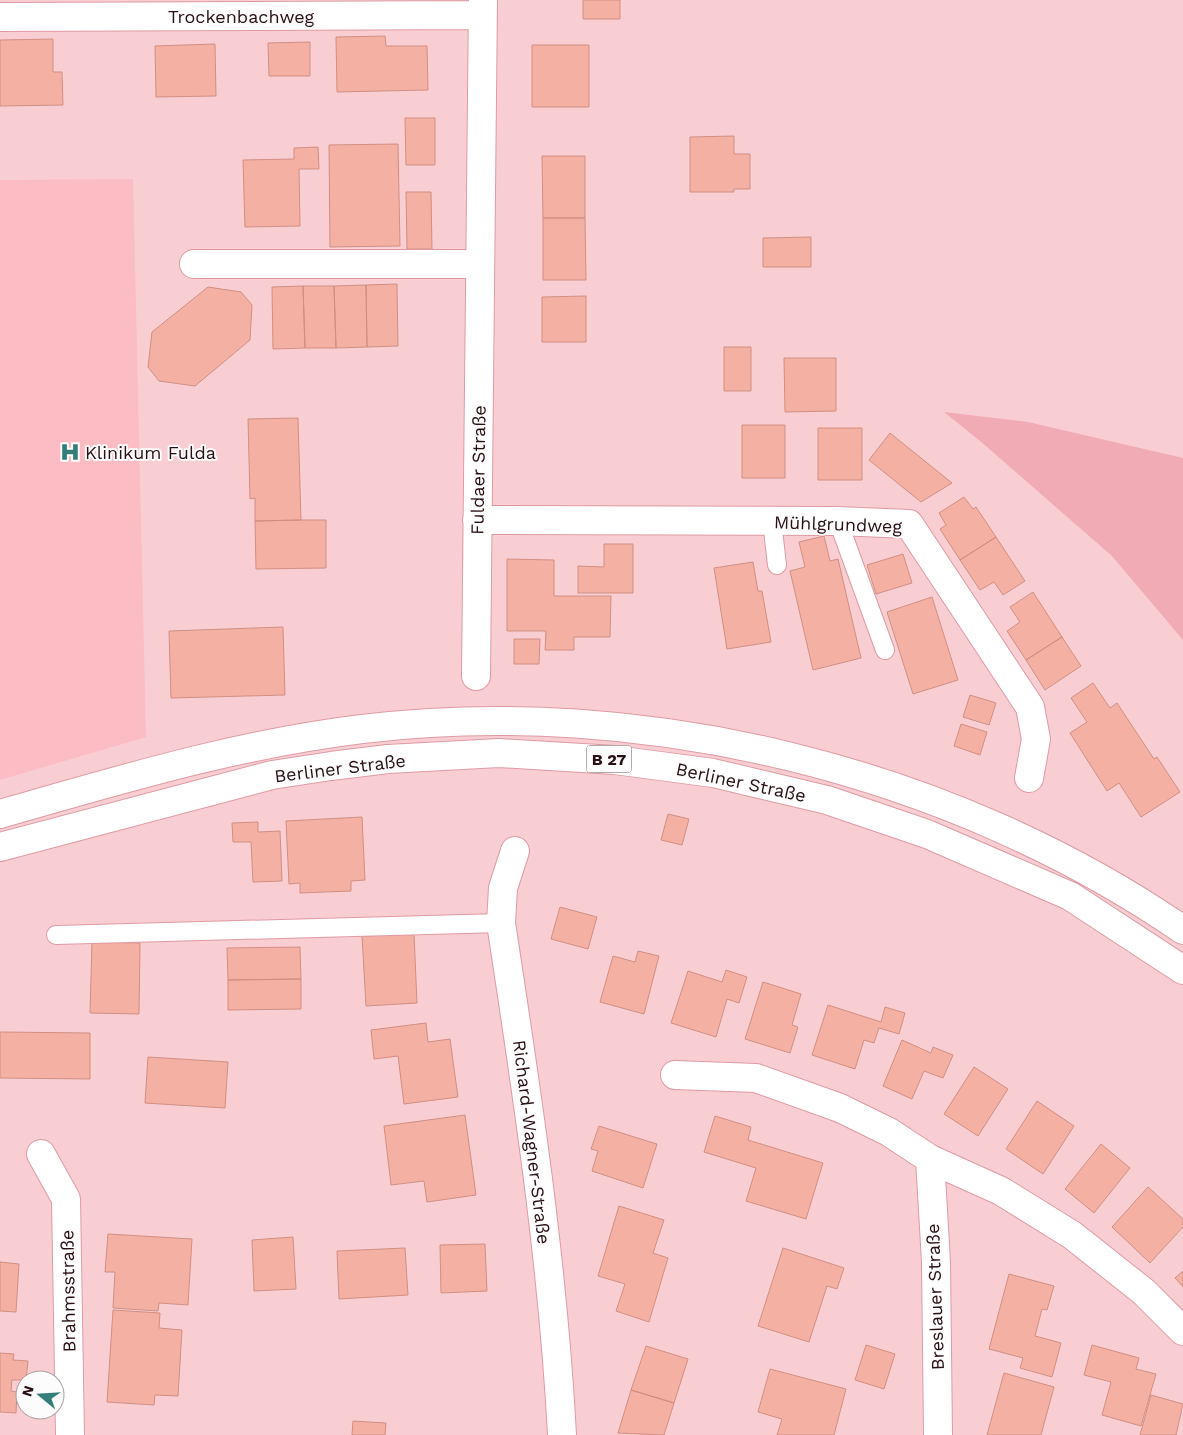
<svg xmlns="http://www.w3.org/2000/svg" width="1183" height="1435" viewBox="0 0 1183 1435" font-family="'Work Sans',sans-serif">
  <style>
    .built { fill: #fbbcc3 }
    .green { fill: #f1abb4 }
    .building { fill: #f4b0a3; stroke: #d08f83 }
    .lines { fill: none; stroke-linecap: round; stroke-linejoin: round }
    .lane-casing { stroke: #de9aa3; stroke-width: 20 }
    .street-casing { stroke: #de9aa3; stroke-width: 30 }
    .highway-casing { stroke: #de9aa3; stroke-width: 30 }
    .lane { stroke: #fff; stroke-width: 18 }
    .street { stroke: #fff; stroke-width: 28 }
    .highway { stroke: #fff; stroke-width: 28 }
    .labels { text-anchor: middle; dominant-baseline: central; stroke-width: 4; stroke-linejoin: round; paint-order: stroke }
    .shield { fill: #fcfcfc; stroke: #68575a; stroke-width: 1 }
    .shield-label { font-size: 16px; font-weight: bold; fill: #281014 }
    .street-label { font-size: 18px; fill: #281014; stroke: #fcfcfc }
    .poi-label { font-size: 18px; fill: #281014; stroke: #fcfcfc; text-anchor: start }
  </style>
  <rect width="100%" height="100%" fill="#f9ced3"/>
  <path class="built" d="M 133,179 L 146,737 L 0,780 L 0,180 Z"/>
  <path class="green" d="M 944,412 L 1028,422 L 1183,458 L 1183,640 L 1112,556 L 980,441 Z"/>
  <path class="building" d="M 583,0 L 620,0 L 620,19 L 583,19 Z
    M 385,36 L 386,46 L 427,46 L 428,90 L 337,92 L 336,37 Z
    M 53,39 L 53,72 L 62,72 L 63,105 L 0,106 L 0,40 Z
    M 310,42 L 310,76 L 269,76 L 268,43 Z
    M 215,44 L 216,96 L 156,97 L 155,46 Z
    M 532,45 L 589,45 L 589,107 L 532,107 Z
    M 405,118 L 435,118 L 435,165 L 406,165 Z
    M 734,136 L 734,154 L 750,154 L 750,189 L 734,189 L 734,192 L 690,192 L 690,137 Z
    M 398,144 L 400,246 L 330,247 L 329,145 Z
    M 318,147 L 319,169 L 299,169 L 300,226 L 245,227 L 243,160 L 294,159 L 294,148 Z
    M 542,156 L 585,156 L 585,218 L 543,218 Z
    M 406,192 L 431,192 L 432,249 L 407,249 Z
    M 543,218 L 585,218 L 586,280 L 543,280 Z
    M 811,237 L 811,267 L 763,267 L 763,238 Z
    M 397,284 L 398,346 L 367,347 L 366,285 Z
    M 366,285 L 367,347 L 336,348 L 334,286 Z
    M 303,286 L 305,348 L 273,349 L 272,287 Z
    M 303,286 L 334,286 L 336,348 L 305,348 Z
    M 208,287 L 241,292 L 252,305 L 250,340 L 195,386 L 159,381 L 148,367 L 152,332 Z
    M 586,296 L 586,342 L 542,342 L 542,297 Z
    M 724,347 L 751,347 L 751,391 L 724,391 Z
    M 784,358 L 836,358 L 836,411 L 785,412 Z
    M 298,418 L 301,520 L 255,521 L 255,498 L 250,499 L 248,419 Z
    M 742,425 L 785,425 L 785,478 L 742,478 Z
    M 818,428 L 862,428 L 862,480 L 818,480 Z
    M 890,433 L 952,483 L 921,502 L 869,460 Z
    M 964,497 L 973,509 L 976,507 L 996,537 L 960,560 L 940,529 L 946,525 L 939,513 Z
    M 301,520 L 326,520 L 326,568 L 256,569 L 255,521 Z
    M 824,536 L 830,561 L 838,559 L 861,658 L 813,670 L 790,571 L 805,567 L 799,542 Z
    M 996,537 L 1025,581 L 1003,595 L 994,582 L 980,590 L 960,560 Z
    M 604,544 L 633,544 L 633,593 L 578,593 L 578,566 L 604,567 Z
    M 903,554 L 912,583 L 876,594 L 867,565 Z
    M 507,559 L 554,560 L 554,596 L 611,596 L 610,637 L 574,637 L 574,650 L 545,650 L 546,631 L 507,631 Z
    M 753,562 L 758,591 L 762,591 L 771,642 L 727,649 L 714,568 Z
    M 1033,592 L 1062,637 L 1026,660 L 1007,631 L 1020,622 L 1010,607 Z
    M 932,597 L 958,680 L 913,694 L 887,612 Z
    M 283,627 L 285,695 L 171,698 L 169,631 Z
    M 1062,637 L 1081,666 L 1045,690 L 1026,660 Z
    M 514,639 L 540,639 L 539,664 L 514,664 Z
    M 1093,683 L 1110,708 L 1117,703 L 1154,759 L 1157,757 L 1180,792 L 1141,817 L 1119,783 L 1107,791 L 1070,733 L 1087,722 L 1071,698 Z
    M 970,695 L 996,703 L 989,725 L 963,717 Z
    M 961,724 L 987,732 L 980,755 L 954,746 Z
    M 668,814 L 689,819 L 682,845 L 661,840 Z
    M 362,817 L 365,880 L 351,881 L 351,891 L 300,893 L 300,883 L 289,884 L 286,821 Z
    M 258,822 L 258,832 L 280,831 L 282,881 L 253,882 L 251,842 L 233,842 L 232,823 Z
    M 560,907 L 597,917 L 588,949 L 551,939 Z
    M 414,934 L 417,1003 L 366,1006 L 362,936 Z
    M 92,942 L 140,943 L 139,1014 L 90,1013 Z
    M 300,947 L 301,979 L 228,980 L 227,948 Z
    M 638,951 L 659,956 L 644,1014 L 600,1002 L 613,956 L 635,962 Z
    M 726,970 L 747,977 L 739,1003 L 727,999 L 716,1037 L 671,1023 L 688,971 L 722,982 Z
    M 301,979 L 301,1009 L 228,1010 L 228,980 Z
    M 763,982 L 801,994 L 792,1025 L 798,1027 L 790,1053 L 745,1039 Z
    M 828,1005 L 881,1022 L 885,1007 L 905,1013 L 899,1034 L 879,1028 L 874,1043 L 864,1040 L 855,1069 L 812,1055 Z
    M 426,1023 L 428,1042 L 450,1039 L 458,1097 L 404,1104 L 398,1056 L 374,1059 L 371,1030 Z
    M 0,1032 L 90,1033 L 90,1079 L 0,1078 Z
    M 902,1040 L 931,1053 L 933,1047 L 953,1055 L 943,1078 L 924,1071 L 912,1099 L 883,1086 Z
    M 148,1057 L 228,1062 L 225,1108 L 145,1103 Z
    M 974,1067 L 1008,1089 L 978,1136 L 944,1114 Z
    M 1037,1101 L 1074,1126 L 1043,1174 L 1006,1149 Z
    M 465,1115 L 476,1195 L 427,1202 L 424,1181 L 391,1185 L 384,1126 Z
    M 715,1116 L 751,1127 L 748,1140 L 823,1163 L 806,1219 L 746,1201 L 756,1168 L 704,1152 Z
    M 599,1126 L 657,1144 L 643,1188 L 592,1171 L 598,1151 L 591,1149 Z
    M 1101,1144 L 1130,1168 L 1094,1213 L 1065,1189 Z
    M 1148,1187 L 1183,1219 L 1183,1227 L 1150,1263 L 1112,1227 Z
    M 619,1206 L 664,1220 L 653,1253 L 668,1258 L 649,1322 L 616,1311 L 625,1284 L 598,1276 Z
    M 108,1234 L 192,1239 L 188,1305 L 159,1303 L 158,1311 L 113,1308 L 115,1272 L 105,1272 Z
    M 293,1237 L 296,1289 L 254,1291 L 252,1240 Z
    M 485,1244 L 487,1291 L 441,1293 L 440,1245 Z
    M 405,1248 L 408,1295 L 339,1299 L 337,1251 Z
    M 783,1248 L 844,1268 L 837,1289 L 827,1286 L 809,1342 L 758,1326 Z
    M 0,1262 L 19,1264 L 16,1312 L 0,1311 Z
    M 1183,1271 L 1183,1287 L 1175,1278 Z
    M 1009,1274 L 1054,1286 L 1047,1310 L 1042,1309 L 1035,1336 L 1061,1343 L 1052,1377 L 1020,1368 L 1023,1358 L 989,1349 Z
    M 113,1310 L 160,1313 L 159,1328 L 182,1330 L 178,1396 L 155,1395 L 154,1405 L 107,1402 Z
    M 866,1345 L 895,1354 L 884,1389 L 855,1380 Z
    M 1092,1345 L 1139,1358 L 1136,1369 L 1156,1374 L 1141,1426 L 1102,1415 L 1111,1382 L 1084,1375 Z
    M 646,1346 L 688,1359 L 674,1403 L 631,1390 Z
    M 0,1353 L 14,1354 L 13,1360 L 28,1361 L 26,1380 L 12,1380 L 11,1391 L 17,1392 L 16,1413 L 0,1412 Z
    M 770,1369 L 846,1389 L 834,1435 L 777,1435 L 782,1419 L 758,1412 Z
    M 1004,1373 L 1054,1387 L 1041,1435 L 987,1435 Z
    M 631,1390 L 674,1403 L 664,1435 L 618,1433 Z
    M 1151,1395 L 1183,1404 L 1176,1435 L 1140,1435 Z
    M 353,1421 L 386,1423 L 385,1435 L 352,1435 Z"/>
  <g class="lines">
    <defs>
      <path id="lane" d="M 772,521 L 777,565
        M 838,521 L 885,650
        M 56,935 L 501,923"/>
      <path id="street" d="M 0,17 L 482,15
        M 194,264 L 480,264
        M 477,520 L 838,521 L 909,524 L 1030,707 L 1036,739 L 1029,778
        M 476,676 L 483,0
        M 515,851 L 503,888 L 501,923 C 527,1093 553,1263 562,1435
        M 675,1075 L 756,1078 L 840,1108 L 889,1132 L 930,1159 L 1001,1191 L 1072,1235 L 1144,1292 L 1183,1331
        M 41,1154 L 66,1199 L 70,1435
        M 930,1159 L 936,1262 L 938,1435"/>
      <path id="highway" d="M 0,814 C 119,780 238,744 362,729 C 643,695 950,770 1183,930
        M 0,847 L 272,775 L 331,766 L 388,759 L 499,753 L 615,760 L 713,773 L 827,800 L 927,834 L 1070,896 L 1183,970"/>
    </defs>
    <use href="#lane" class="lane-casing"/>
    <use href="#street" class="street-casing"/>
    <use href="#highway" class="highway-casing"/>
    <use href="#lane" class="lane"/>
    <use href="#street" class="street"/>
    <use href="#highway" class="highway"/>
  </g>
  <defs>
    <symbol id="hospital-bare" viewBox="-9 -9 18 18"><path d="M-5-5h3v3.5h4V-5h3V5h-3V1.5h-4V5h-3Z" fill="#347d79" stroke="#fcfcfc" stroke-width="2.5" paint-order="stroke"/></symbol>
  </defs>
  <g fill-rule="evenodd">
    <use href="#hospital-bare" x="56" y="438" width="28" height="28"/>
  </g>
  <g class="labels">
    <rect class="shield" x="586.5" y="745.5" width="45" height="27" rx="4"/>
    <g class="shield-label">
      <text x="609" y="759">B 27</text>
    </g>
    <g class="street-label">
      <text x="241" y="16">Trockenbachweg</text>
      <text transform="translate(478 470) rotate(-89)">Fuldaer Straße</text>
      <text transform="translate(838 524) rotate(2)">Mühlgrundweg</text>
      <text transform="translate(340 768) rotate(-7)">Berliner Straße</text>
      <text transform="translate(741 782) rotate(12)">Berliner Straße</text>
      <text transform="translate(532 1142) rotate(83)">Richard-Wagner-Straße</text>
      <text transform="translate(68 1291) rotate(-91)">Brahmsstraße</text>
      <text transform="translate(935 1297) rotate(-92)">Breslauer Straße</text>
    </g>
    <g class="poi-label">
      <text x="85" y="452">Klinikum Fulda</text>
    </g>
  </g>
  <g transform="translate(40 1395) rotate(288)"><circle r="24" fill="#fcfcfc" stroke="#a79e9f"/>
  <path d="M0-4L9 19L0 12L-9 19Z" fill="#347d79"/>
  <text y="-8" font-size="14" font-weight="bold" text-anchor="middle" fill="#281014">N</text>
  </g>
</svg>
